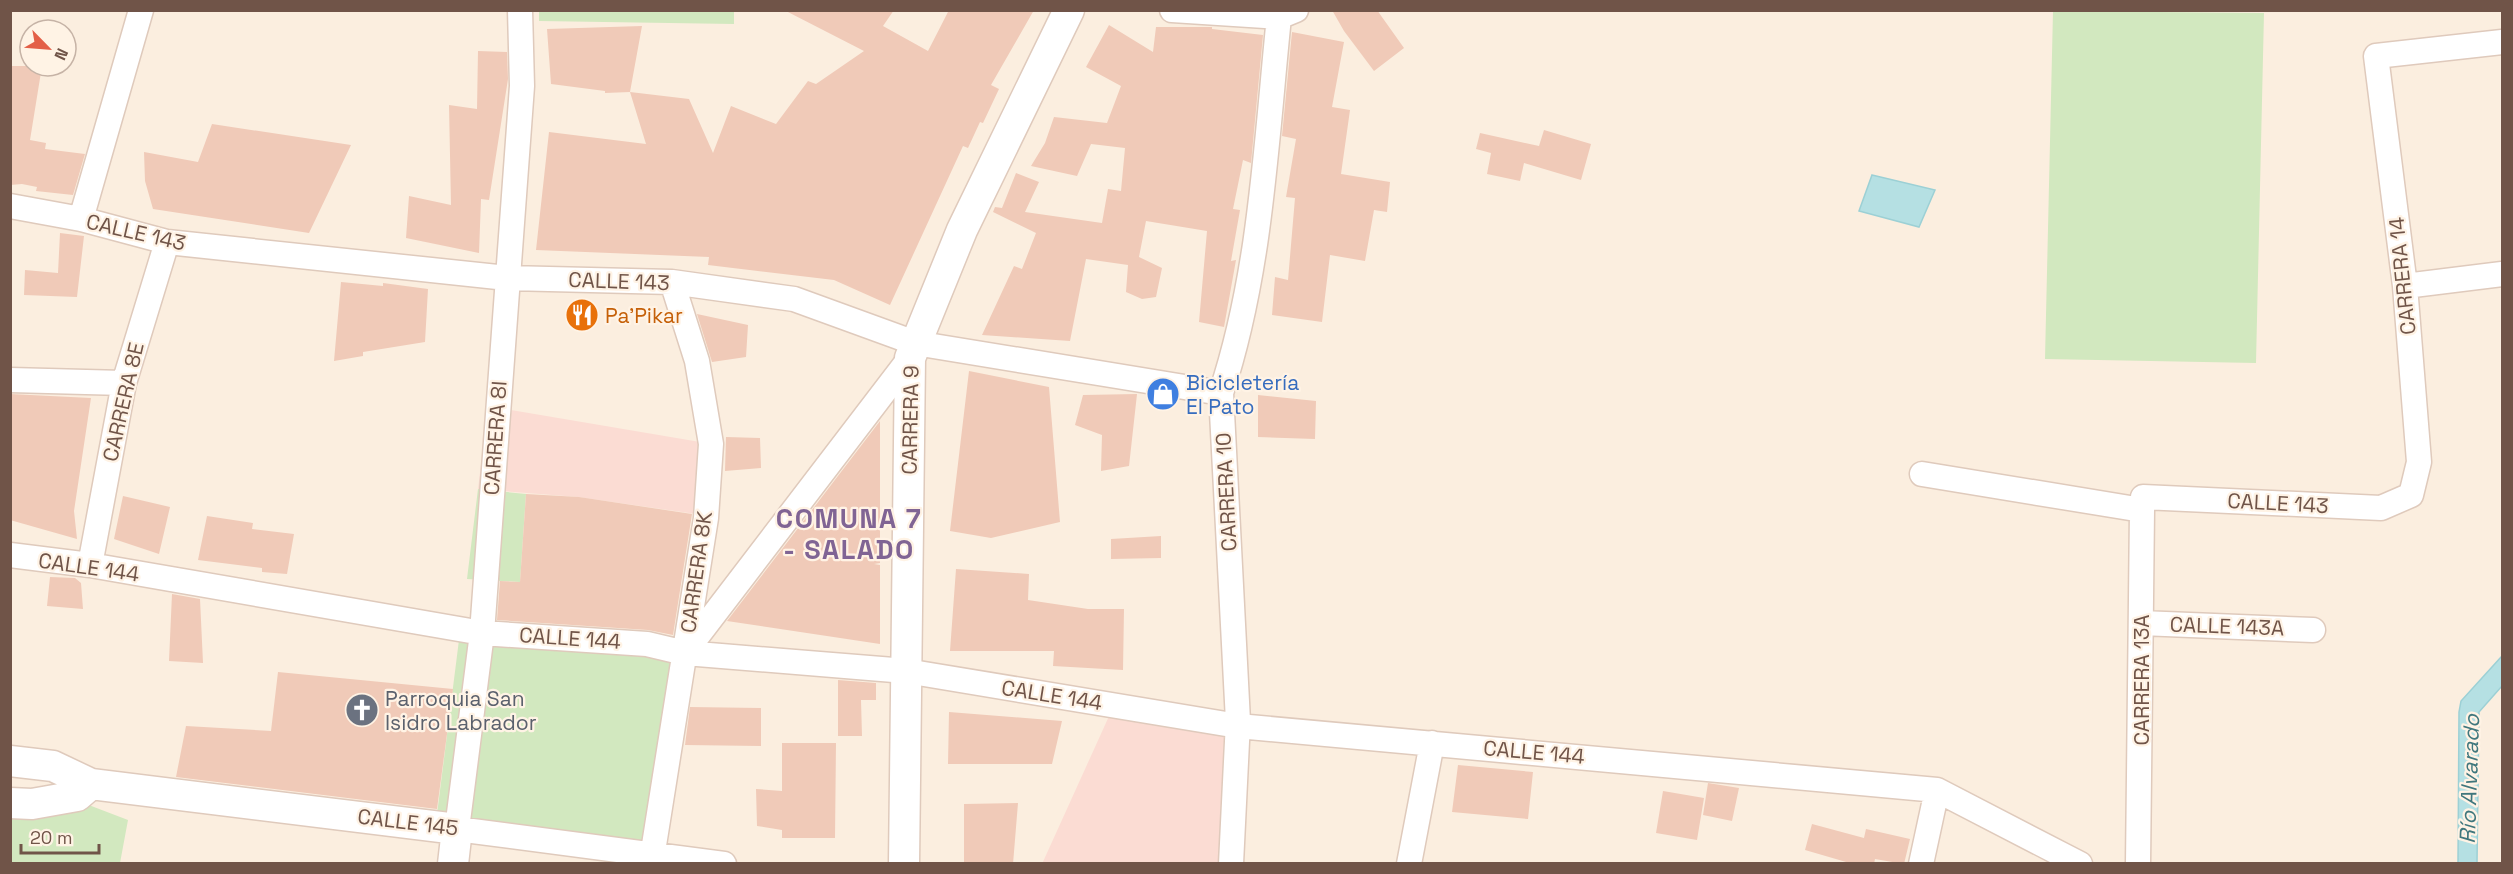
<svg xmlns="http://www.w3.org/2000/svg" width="2513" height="874" viewBox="0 0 2513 874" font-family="'Space Grotesk',sans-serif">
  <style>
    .commercial { fill: #fbdcd3 }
    .green { fill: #d2e8bf }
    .water { fill: #b5e0e3; stroke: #9cd0d5; stroke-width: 1.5 }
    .building { fill: #f0cab8 }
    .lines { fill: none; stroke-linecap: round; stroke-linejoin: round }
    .minor-casing { stroke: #dfcabc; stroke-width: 27 }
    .tertiary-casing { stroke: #dfcabc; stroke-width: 33 }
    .minor { stroke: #fff; stroke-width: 24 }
    .tertiary { stroke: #fff; stroke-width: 30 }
    .labels { text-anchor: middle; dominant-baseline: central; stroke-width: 4.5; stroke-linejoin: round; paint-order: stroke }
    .street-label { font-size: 21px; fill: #705448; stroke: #fff3e5 }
    .food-label { font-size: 21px; fill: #c56008; stroke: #fff3e5; text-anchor: start }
    .shop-label { font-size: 21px; fill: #366cbe; stroke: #fff3e5; text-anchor: start }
    .worship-label { font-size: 21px; fill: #5b616d; stroke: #fff3e5; text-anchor: start }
    .water-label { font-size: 22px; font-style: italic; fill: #3f777d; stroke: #fff3e5 }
    .district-label { font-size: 27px; font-weight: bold; letter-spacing: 1.5px; fill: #806494; stroke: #fff3e5 }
  </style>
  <rect width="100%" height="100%" fill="#fbeedf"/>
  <path class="commercial" d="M 488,406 L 706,443 L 696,514 L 578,497 L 478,489 Z
    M 1110,714 L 1224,737 L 1221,863 L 1042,864 Z"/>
  <path class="green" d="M 539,11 L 734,11 L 734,24 L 539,21 Z
    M 2053,11 L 2264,13 L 2256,363 L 2045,359 Z
    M 478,489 L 526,494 L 520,582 L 467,579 Z
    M 461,624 L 678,644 L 644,848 L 436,822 Z
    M 11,790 L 73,799 L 128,820 L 120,863 L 11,864 Z"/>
  <path class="water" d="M 1872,175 L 1935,190 L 1919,227 L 1859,211 Z
    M 2502,656 L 2502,686 L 2479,712 L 2477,863 L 2458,863 L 2459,712 L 2461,701 Z"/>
  <path class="building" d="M 784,10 L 894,10 L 883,26 L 928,51 L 949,10 L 1034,10 L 991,85 L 999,89 L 983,123 L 980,122 L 968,148 L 963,146 L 890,305 L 834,280 L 708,265 L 709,257 L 536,250 L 549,132 L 646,144 L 630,92 L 689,99 L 713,153 L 731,106 L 776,124 L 808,81 L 816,84 L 864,51 Z
    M 1332,10 L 1377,10 L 1404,48 L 1374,71 L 1344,31 Z
    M 1109,25 L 1153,52 L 1156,27 L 1212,27 L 1212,29 L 1263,35 L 1251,163 L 1243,160 L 1233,209 L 1240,210 L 1231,261 L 1236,260 L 1224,327 L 1199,322 L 1207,231 L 1146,221 L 1139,257 L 1162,268 L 1156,297 L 1142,299 L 1126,292 L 1128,265 L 1086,259 L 1070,341 L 982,335 L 1014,266 L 1022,269 L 1036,233 L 993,212 L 995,207 L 1002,208 L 1016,173 L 1039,182 L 1025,212 L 1102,223 L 1108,189 L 1121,191 L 1125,148 L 1091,144 L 1077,176 L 1031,166 L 1045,143 L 1054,117 L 1107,123 L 1121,86 L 1086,67 Z
    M 642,26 L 630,92 L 605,93 L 605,91 L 551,84 L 547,29 Z
    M 1292,32 L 1344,42 L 1332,107 L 1350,110 L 1341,174 L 1390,182 L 1387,212 L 1374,210 L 1365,261 L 1330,255 L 1322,322 L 1272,315 L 1275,277 L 1288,280 L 1295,198 L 1286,197 L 1296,139 L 1282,136 Z
    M 478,51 L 507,52 L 508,79 L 489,200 L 481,199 L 479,253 L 406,238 L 409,196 L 451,205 L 449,105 L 477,109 Z
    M 10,66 L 42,66 L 30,140 L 46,143 L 45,149 L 85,154 L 73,195 L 36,191 L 37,187 L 22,184 L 10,185 Z
    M 212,124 L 351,145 L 309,233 L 153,209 L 145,181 L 144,152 L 198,162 Z
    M 1544,130 L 1591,144 L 1581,180 L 1524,163 L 1520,181 L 1487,174 L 1491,153 L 1476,149 L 1480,133 L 1539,146 Z
    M 60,233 L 84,236 L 77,297 L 24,295 L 25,270 L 58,273 Z
    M 341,282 L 383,286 L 383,283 L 428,289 L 425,342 L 363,352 L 363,356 L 334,361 Z
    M 697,314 L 748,325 L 746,357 L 712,362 Z
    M 969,371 L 1049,387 L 1060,522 L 991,538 L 950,531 Z
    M 10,394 L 91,398 L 74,511 L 77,539 L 10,520 Z
    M 1137,394 L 1129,466 L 1101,471 L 1102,435 L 1075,425 L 1083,395 Z
    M 1258,395 L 1316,401 L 1315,439 L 1258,437 Z
    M 880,421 L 880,563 L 874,564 L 880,565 L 880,644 L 727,621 Z
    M 726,437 L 760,438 L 761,468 L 725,471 Z
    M 526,494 L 579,497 L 692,514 L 673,635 L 648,630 L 497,620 L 500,581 L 520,582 Z
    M 123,496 L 170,507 L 159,554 L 114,539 Z
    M 207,516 L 253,523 L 252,529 L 294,534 L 287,574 L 262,572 L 262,568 L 198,560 Z
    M 1161,536 L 1161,558 L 1111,559 L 1111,539 Z
    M 956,569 L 1029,574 L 1028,600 L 1088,609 L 1124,609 L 1123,670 L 1053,666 L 1054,651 L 950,651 Z
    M 50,577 L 75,578 L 81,583 L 83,609 L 47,606 Z
    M 172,594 L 200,599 L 203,663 L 169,661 Z
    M 278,672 L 453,689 L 437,809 L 176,777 L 186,726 L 271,731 Z
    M 838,680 L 876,683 L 876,700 L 861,700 L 862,736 L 838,736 Z
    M 690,707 L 761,708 L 761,746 L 685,745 Z
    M 949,712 L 1062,721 L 1052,764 L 948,764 Z
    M 782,743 L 836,743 L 835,838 L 782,838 L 782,830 L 757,826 L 756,789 L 782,791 Z
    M 1458,765 L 1533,772 L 1528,819 L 1452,812 Z
    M 1708,783 L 1739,788 L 1732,821 L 1703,815 Z
    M 1663,791 L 1704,798 L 1697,840 L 1656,833 Z
    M 1018,803 L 1013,864 L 964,864 L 964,804 Z
    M 1812,824 L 1864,838 L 1866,829 L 1910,839 L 1904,864 L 1875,859 L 1874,864 L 1853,864 L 1805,850 Z"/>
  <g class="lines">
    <defs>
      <path id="minor" d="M 520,10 L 522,86 L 482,633 L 457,829 L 724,864
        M 1172,10 L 1279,17 L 1296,10
        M 10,206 L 81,219 L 167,242 L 507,278 L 672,282 L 794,299 L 915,343 L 1221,393
        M 81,219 L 141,10
        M 2405,286 L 2502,274
        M 10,380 L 124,383
        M 1922,474 L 2142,510
        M 10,555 L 90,565 L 482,633 L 647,644 L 685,653 L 906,671 L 1238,726 L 1937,790 L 2080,864
        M 90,565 L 124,383 L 167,242
        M 2141,623 L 2313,630
        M 686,651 L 910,358
        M 651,864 L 706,518 L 711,444 L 697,361 L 672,282
        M 1231,864 L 1238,721 L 1221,393 C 1261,272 1266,143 1279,17
        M 1409,864 L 1432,743
        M 1921,864 L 1937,790
        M 2138,864 L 2142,510 L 2143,497 L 2381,508 L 2411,495 L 2419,462 L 2405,286 L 2376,56 L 2502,42"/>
      <path id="tertiary" d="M 10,761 L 53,766 L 91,784 L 457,829 L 453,864
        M 10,803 L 32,804 L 77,796 L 91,784
        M 904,864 L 910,358 L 962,230 L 1069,10"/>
    </defs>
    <use href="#minor" class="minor-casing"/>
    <use href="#tertiary" class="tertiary-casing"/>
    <use href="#minor" class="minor"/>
    <use href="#tertiary" class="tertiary"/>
  </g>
  <defs>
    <symbol id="restaurant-disc" viewBox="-11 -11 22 22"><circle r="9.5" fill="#e8710a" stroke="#fff3e5"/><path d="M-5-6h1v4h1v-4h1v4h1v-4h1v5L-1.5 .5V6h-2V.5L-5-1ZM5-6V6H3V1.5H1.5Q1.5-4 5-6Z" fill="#fff"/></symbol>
    <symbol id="shop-disc" viewBox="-11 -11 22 22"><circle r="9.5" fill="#3f7fe0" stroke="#fff3e5"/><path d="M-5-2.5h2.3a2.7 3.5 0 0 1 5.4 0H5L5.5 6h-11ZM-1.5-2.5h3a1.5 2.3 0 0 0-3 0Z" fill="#fff"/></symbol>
    <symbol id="church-disc" viewBox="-11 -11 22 22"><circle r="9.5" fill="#6b7280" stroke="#fff3e5"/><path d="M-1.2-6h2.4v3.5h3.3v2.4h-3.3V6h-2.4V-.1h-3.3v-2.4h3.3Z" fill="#fff"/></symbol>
  </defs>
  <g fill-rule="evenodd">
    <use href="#restaurant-disc" x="563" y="296" width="38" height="38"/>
    <use href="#shop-disc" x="1144" y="375" width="38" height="38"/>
    <use href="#church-disc" x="343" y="691" width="38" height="38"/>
  </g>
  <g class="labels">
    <g class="street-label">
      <text transform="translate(136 232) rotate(13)">CALLE 143</text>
      <text transform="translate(2402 276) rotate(-96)">CARRERA 14</text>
      <text transform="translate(619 281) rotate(2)">CALLE 143</text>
      <text transform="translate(123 402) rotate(-77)">CARRERA 8E</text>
      <text transform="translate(910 420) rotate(-89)">CARRERA 9</text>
      <text transform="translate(495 438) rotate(-86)">CARRERA 8I</text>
      <text transform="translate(1226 492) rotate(-93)">CARRERA 10</text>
      <text transform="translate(2278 503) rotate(3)">CALLE 143</text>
      <text transform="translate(89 567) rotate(8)">CALLE 144</text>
      <text transform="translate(696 572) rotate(-82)">CARRERA 8K</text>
      <text transform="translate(2227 626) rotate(2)">CALLE 143A</text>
      <text transform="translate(570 638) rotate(4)">CALLE 144</text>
      <text transform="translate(2141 680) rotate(-90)">CARRERA 13A</text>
      <text transform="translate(1052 695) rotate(9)">CALLE 144</text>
      <text transform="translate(1534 752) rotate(5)">CALLE 144</text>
      <text transform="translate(408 822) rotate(7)">CALLE 145</text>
    </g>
    <g class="food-label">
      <text x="605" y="315">Pa'Pikar</text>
    </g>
    <g class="shop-label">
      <text x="1186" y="382">Bicicletería<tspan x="1186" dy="24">El Pato</tspan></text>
    </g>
    <g class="worship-label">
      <text x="385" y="698">Parroquia San<tspan x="385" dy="24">Isidro Labrador</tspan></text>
    </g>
    <g class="water-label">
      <text transform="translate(2469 779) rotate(-88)">Río Alvarado</text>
    </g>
    <g class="district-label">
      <text x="849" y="518">COMUNA 7<tspan x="849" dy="31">- SALADO</tspan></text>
    </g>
  </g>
  <rect width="2513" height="874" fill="none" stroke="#705448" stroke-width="24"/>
  <g transform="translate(48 48) rotate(115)"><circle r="28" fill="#fff3e5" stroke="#c6b3a6" stroke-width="1.5"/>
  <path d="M0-4.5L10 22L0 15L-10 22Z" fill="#e35f47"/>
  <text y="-9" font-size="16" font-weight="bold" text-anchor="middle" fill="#705448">N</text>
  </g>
  <path d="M21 844v9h78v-9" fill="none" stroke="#705448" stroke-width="3"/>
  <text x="30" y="844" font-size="18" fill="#705448" stroke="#fff3e5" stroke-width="4.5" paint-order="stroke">20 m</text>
</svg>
